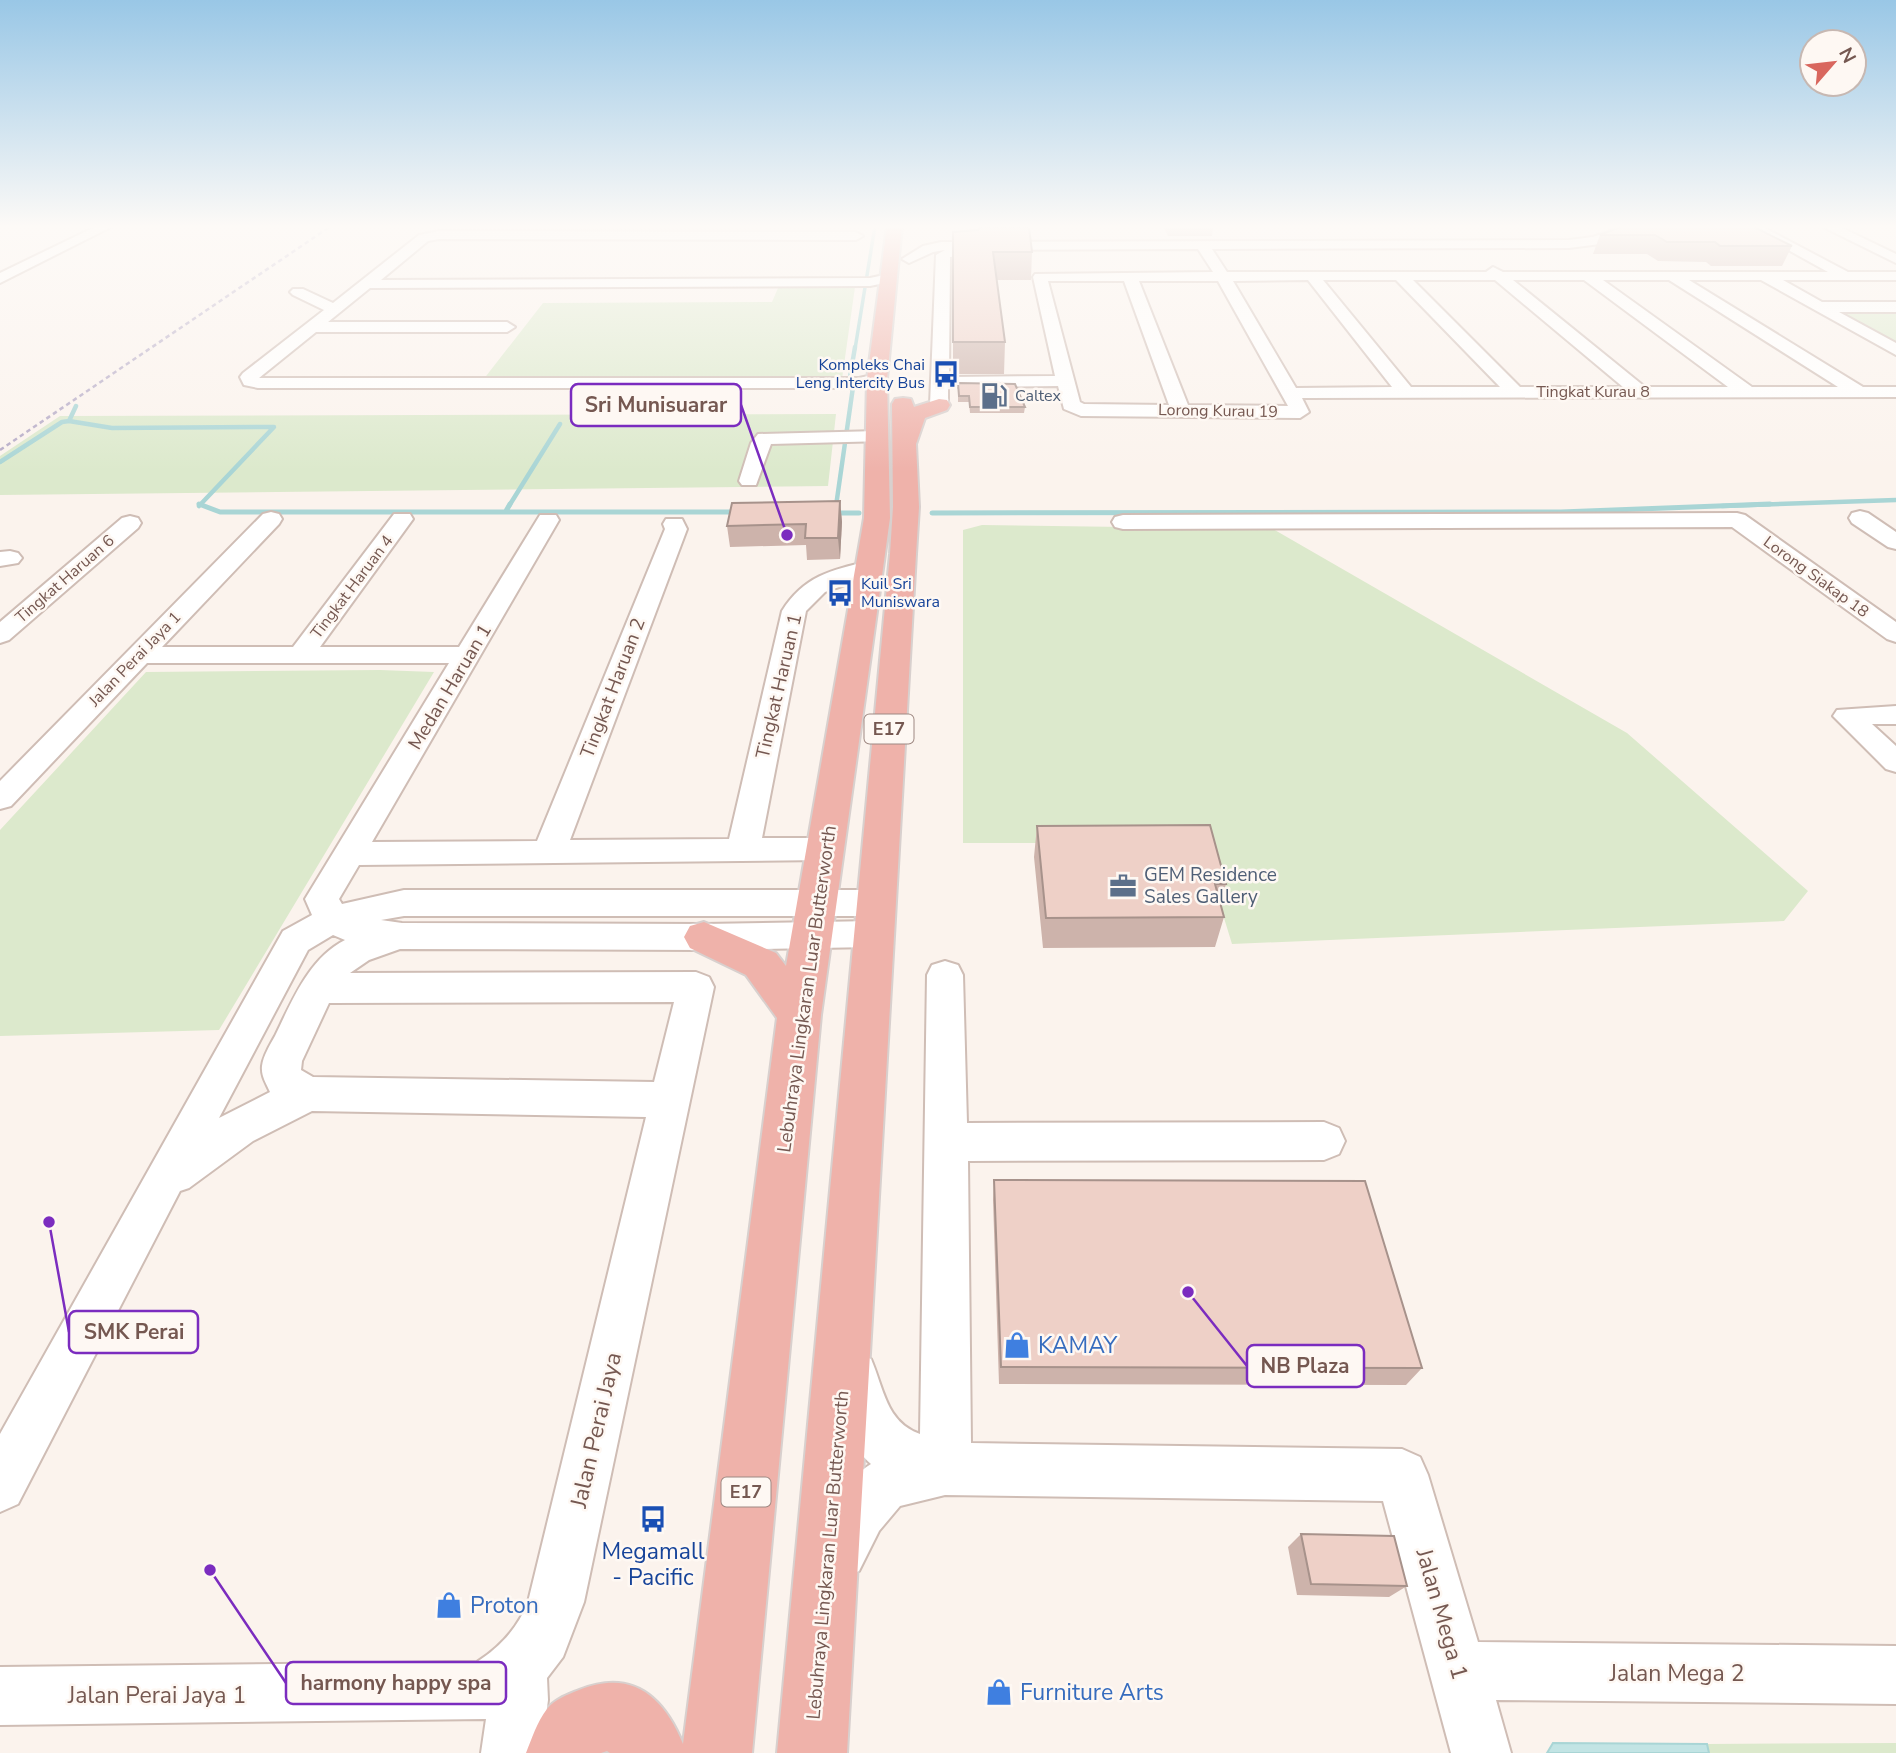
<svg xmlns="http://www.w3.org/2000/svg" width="1896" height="1753" viewBox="0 0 1896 1753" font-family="'Nunito Sans',sans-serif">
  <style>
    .green { fill: #dce9cc }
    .water { fill: #c2e4e4; stroke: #a9d5d5; stroke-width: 2 }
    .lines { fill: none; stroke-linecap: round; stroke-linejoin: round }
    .stream-far2 { stroke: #a9d5d5; stroke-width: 3.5 }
    .stream-far1 { stroke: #a9d5d5; stroke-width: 4.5 }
    .stream { stroke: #a9d5d5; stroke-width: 5 }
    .minor-casing { stroke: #cfbdb5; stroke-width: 4 }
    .highway-casing { stroke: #d8d0ce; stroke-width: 4 }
    .minor { fill: #fff; fill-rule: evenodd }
    .highway { fill: #efb2aa; fill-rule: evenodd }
    .rail { stroke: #b5aac6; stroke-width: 2.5; stroke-dasharray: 4.5 3.5; stroke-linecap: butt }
    .wall { fill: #cdb3ab }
    .shaded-wall { fill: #a7928b }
    .building { fill: #eed0c7; stroke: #a7928b; stroke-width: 2 }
    .labels { text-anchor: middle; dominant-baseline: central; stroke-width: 5; stroke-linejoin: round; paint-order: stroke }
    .far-transit-label { font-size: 16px; fill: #164399; stroke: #fef8f3; text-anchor: end }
    .far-street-label { font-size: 16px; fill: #755851; stroke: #fef8f3 }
    .far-service-label { font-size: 16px; fill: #4e5e75; stroke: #fef8f3; text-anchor: start }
    .shield { fill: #fef8f3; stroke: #9e8882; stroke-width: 2 }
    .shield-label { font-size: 18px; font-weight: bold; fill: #755851 }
    .street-label { font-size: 19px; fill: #755851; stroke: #fef8f3 }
    .service-label { font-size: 19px; fill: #4e5e75; stroke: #fef8f3; text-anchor: start }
    .near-shop-label { font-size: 23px; fill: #366cbe; stroke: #fef8f3; text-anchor: start }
    .near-street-label { font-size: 23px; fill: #755851; stroke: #fef8f3 }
    .near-transit-label { font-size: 23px; fill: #164399; stroke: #fef8f3 }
    .leader { fill: none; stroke: #7b2cbf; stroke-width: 2.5 }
    .callout-dot { fill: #7b2cbf; stroke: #fef8f3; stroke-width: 2.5 }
    .callout { fill: #fef8f3; stroke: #7b2cbf; stroke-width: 2.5 }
    .callout-label { font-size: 21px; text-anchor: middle; font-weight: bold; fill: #755851 }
  </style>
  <rect width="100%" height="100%" fill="#fbf3ed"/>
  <path class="green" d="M 855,287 L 842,379 L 483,380 L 543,303 L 772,302 L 778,288 Z
    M 1896,309 L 1896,344 L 1832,310 Z
    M 836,414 L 828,486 L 0,495 L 0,456 L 60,416 Z
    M 982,525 L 1273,529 L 1627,733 L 1808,891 L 1784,921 L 1232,944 L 1201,843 L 963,843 L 963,530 Z
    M 380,670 L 434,672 L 219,1030 L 0,1036 L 0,830 L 146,672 Z
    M 1896,1743 L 1896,1753 L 1709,1753 L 1707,1744 Z"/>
  <path class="water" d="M 1553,1743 L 1707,1744 L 1709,1753 L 1547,1753 Z"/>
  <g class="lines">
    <path class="stream-far2" d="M 855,349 L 875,226"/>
    <path class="stream-far1" d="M 76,406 L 69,421 L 112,428 L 274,427 L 199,506
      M 0,462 L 62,422 L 69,421
      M 509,506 L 560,424
      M 836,506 L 853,387 L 850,377 L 855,347
      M 1722,506 L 1896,500"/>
    <path class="stream" d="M 199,504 L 220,512 L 739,512
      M 836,508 L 836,504
      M 506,511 L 510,504
      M 832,513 L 859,513
      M 932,513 L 1561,512 L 1770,504"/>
    <defs>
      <path id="minor" d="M 97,226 L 113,226 L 0,283 L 0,273 Z
        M 1624,226 L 1643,226 L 1600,244 L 1569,248 L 1212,249 L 1227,272 L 1486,272 L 1493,267 L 1503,272 L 1828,272 L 1745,226 L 1761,226 L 1848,272 L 1896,272 L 1896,280 L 1783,280 L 1822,302 L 1896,302 L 1896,312 L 1839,312 L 1896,343 L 1896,355 L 1761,280 L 1689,280 L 1863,387 L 1896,387 L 1896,397 L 1302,398 L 1309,412 L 1300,418 L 1081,416 L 1064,409 L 1058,386 L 948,387 L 948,405 L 939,411 L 930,405 L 936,255 L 945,250 L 933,252 L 909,263 L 902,259 L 923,246 L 941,242 L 1569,240 L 1593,237 ZM 1198,249 L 1213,272 L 1035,274 L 1033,277 L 1055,376 L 949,377 L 950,257 L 977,255 L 977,250 ZM 1308,280 L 1392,387 L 1296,388 L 1233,281 ZM 1323,280 L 1396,280 L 1500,387 L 1411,387 ZM 1413,280 L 1495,280 L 1623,387 L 1520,387 ZM 1513,280 L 1584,280 L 1728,387 L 1645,387 ZM 1603,280 L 1669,280 L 1838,387 L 1752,387 ZM 1048,281 L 1124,281 L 1169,405 L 1084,404 L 1080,402 ZM 1139,281 L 1218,281 L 1288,406 L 1188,405 Z
        M 1821,226 L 1838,226 L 1896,254 L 1896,263 Z
        M 439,231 L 856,232 L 863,236 L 856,240 L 439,239 L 428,241 L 381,280 L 870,278 L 889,274 L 896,278 L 894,281 L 870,286 L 370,288 L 328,322 L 507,322 L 515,327 L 507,332 L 316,332 L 259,378 L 859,378 L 877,374 L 886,379 L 883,383 L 859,388 L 258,388 L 244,385 L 240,377 L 243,373 L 324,310 L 293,295 L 290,292 L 293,289 L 303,289 L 333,303 L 419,235 Z
        M 878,431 L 888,437 L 885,441 L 771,444 L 756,485 L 742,485 L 739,481 L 751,443 L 758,434 Z
        M 1860,511 L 1868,513 L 1896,532 L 1896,549 L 1888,547 L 1852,523 L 1849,518 L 1852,513 Z
        M 271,512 L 279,514 L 282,519 L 279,524 L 162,647 L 293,647 L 394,514 L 410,514 L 413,519 L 320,647 L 459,647 L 540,515 L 556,515 L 559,520 L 372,842 L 537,841 L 665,529 L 663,524 L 666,519 L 682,519 L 687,529 L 570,840 L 729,839 L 782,611 C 804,576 831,570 870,561 L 878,563 L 882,568 L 878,573 L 825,592 L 806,611 L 762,838 L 825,838 L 836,841 L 841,849 L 836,857 L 825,860 L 359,865 L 339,899 L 342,904 L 404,890 L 876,890 L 888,894 L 893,903 L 888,912 L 876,916 L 404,916 L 381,920 L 402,923 L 704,924 L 873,921 L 885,925 L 891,934 L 885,943 L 873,947 L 704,950 L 400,949 L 369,960 L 350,973 L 696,972 L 709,977 L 714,987 L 584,1602 L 563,1657 L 547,1678 L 548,1700 L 541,1753 L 481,1753 L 486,1719 L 0,1725 L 0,1667 L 477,1662 C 500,1647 518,1628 528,1602 L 646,1117 L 312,1111 L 253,1141 L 189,1188 L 180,1191 L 18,1504 L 0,1512 L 0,1434 L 283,931 L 312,915 L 305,899 L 449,663 L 147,663 L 11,806 L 0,809 L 0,781 L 263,514 ZM 333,935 L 345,940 C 309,958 292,1001 275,1036 C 270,1045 263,1056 262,1066 C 261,1076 266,1083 270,1092 L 219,1118 L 308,950 ZM 674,1002 L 654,1082 L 313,1077 L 301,1070 L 302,1061 L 329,1003 Z
        M 1737,513 L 1745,515 L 1896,622 L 1896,642 L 1887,639 L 1732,527 L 1123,529 L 1115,527 L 1112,522 L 1115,517 L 1123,515 Z
        M 130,516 L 138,518 L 141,523 L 138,528 L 9,640 L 0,643 L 0,622 L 122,518 Z
        M 10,551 L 18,553 L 22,558 L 18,563 L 0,566 L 0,552 Z
        M 1896,706 L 1896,724 L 1872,724 L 1896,746 L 1896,772 L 1886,769 L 1833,716 L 1837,710 Z
        M 945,961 L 958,965 L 963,975 L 967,1123 L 1324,1122 L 1339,1128 L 1345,1141 L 1339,1154 L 1324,1160 L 968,1161 L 971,1443 L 1402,1449 L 1420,1457 L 1428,1475 L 1478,1642 L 1896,1646 L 1896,1704 L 1496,1700 L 1511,1753 L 1451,1753 L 1383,1501 L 945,1495 L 900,1506 L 879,1531 L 859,1571 L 840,1579 L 821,1571 L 813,1552 C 826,1520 840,1483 871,1464 C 855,1452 827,1394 830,1374 C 831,1369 835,1363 837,1359 L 854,1352 L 871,1359 C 884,1389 886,1422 920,1434 L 927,975 L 932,965 Z"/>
      <path id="highway" d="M 887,226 L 902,226 L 887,379 L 890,518 L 821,1015 L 752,1753 L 610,1753 L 607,1751 L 601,1753 L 526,1753 C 532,1738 537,1722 547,1709 C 555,1699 567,1695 579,1690 C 631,1669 663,1695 683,1744 L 777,1018 L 746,975 L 690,948 L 684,937 L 690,926 L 704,922 L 776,953 L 786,966 L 864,518 L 867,379 Z
        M 903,398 L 911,399 L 914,407 L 939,399 L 947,400 L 950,405 L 947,410 L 925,418 L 916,444 L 919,507 L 916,554 L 847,1753 L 777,1753 L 890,554 L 893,507 L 892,404 L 895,399 Z"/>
    </defs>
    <use href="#minor" class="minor-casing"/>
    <use href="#highway" class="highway-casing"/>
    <use href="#minor" class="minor"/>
    <use href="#highway" class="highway"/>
    <path class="rail" d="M 0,450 L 331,226"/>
  </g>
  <path class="wall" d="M 1163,226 L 1213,226 L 1212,236 L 1168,236 Z
    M 1622,226 L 1792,246 L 1782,266 L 1711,266 L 1706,262 L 1658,261 L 1647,254 L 1593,254 L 1600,235 Z
    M 953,232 L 1032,252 L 1031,280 L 996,280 L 1005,342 L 1004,374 L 953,374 Z
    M 958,383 L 1025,407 L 1024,413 L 970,413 L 969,402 L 958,402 Z
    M 840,501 L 842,522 L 840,559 L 807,560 L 806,545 L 730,547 L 727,526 Z
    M 1037,826 L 1226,884 L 1220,905 L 1224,917 L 1215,947 L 1043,948 L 1034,857 Z
    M 994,1180 L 1422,1368 L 1406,1385 L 999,1384 L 993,1200 Z
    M 1301,1534 L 1407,1586 L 1389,1597 L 1297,1595 L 1288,1547 Z"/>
  <path class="shaded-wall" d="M 840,501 L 842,522 L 840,559 L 838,538 Z"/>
  <path class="building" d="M 1622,226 L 1752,226 L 1792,246 L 1720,246 L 1715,242 L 1667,242 L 1655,235 L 1600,235 Z
    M 980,227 L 1029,227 L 1032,252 L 993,252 L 1005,342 L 953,342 L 953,232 L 978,230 Z
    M 958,383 L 1015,384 L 1025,407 L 970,407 L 969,396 L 959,396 Z
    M 840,501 L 838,538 L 805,538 L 806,524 L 727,526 L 732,503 Z
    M 1210,825 L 1226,884 L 1215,884 L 1224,917 L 1046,918 L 1037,826 Z
    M 994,1180 L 1365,1181 L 1422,1368 L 1001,1367 Z
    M 1301,1534 L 1394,1536 L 1407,1586 L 1311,1584 Z"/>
  <linearGradient id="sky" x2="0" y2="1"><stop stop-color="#99c7e6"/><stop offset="0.48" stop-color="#fdfaf7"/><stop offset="1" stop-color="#fdfaf7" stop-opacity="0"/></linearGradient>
  <rect width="1896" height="472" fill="url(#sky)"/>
  <defs>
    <symbol id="bus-bare" viewBox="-9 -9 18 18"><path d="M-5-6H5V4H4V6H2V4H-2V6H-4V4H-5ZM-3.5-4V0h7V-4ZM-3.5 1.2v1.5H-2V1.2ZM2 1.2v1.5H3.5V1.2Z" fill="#1a4fb4" stroke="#fef8f3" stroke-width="2.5" paint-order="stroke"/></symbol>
    <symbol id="fuel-bare" viewBox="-9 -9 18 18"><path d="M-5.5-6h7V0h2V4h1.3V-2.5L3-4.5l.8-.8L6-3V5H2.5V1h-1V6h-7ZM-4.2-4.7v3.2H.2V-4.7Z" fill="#5c6f8a" stroke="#fef8f3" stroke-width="2.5" paint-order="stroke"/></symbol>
    <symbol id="office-bare" viewBox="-9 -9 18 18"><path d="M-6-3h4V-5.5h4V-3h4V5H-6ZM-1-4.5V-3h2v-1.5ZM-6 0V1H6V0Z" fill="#5c6f8a" stroke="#fef8f3" stroke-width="2.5" paint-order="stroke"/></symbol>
    <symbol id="shop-bare" viewBox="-9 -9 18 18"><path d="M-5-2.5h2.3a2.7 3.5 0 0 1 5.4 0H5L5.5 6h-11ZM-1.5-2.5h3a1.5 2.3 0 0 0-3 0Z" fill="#3f7fe0" stroke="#fef8f3" stroke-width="2.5" paint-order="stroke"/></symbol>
  </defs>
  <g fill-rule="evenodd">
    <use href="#bus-bare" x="927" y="355" width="38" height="38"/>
    <use href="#fuel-bare" x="975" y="377" width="38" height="38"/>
    <use href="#bus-bare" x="821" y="574" width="38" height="38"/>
    <use href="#office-bare" x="1104" y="867" width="38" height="38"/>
    <use href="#shop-bare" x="998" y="1326" width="38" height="38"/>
    <use href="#bus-bare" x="634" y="1500" width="38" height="38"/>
    <use href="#shop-bare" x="430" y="1586" width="38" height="38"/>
    <use href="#shop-bare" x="980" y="1673" width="38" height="38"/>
  </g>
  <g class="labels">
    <g class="far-transit-label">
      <text x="925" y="365">Kompleks Chai<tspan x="925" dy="18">Leng Intercity Bus</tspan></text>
      <text x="861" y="584" text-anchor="start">Kuil Sri<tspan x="861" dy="18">Muniswara</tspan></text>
    </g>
    <g class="far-street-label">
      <text x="1593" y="392">Tingkat Kurau 8</text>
      <text transform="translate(1218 411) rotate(1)">Lorong Kurau 19</text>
      <text transform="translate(1816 577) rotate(36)">Lorong Siakap 18</text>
      <text transform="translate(65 579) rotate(-41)">Tingkat Haruan 6</text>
      <text transform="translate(352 587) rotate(-53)">Tingkat Haruan 4</text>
      <text transform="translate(135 659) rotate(-46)">Jalan Perai Jaya 1</text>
    </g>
    <g class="far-service-label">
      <text x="1015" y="396">Caltex</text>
    </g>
    <g class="shield">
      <rect x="864.5" y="714.5" width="49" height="29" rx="5"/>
      <rect x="721.5" y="1477.5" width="49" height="29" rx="5"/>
    </g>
    <g class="shield-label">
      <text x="889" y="729">E17</text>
      <text x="746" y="1492">E17</text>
    </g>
    <g class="street-label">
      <text transform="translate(779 686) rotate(-77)">Tingkat Haruan 1</text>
      <text transform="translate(450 687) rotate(-59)">Medan Haruan 1</text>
      <text transform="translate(613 688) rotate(-69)">Tingkat Haruan 2</text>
      <text transform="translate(807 989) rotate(-82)">Lebuhraya Lingkaran Luar Butterworth</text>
      <text transform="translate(828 1555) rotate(-85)">Lebuhraya Lingkaran Luar Butterworth</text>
    </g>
    <g class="service-label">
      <text x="1144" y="875">GEM Residence<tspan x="1144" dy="22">Sales Gallery</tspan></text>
    </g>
    <g class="near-shop-label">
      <text x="1038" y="1345">KAMAY</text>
      <text x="470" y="1605">Proton</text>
      <text x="1020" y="1692">Furniture Arts</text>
    </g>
    <g class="near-street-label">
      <text transform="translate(596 1430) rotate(-77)">Jalan Perai Jaya</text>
      <text transform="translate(1442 1614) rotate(74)">Jalan Mega 1</text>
      <text x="1677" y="1673">Jalan Mega 2</text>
      <text x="157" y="1695">Jalan Perai Jaya 1</text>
    </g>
    <g class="near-transit-label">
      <text x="653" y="1551">Megamall<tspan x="653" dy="26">- Pacific</tspan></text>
    </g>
  </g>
  <path class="leader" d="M787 535L741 405M49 1222L69 1332M1188 1292L1247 1366M210 1570L286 1683"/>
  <g class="callout-dot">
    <circle cx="787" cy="535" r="7"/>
    <circle cx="49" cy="1222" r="7"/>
    <circle cx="1188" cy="1292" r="7"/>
    <circle cx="210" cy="1570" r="7"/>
  </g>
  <g class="callout">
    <rect x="571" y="384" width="170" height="42" rx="7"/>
    <rect x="69" y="1311" width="129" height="42" rx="7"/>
    <rect x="1247" y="1345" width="117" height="42" rx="7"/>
    <rect x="286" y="1662" width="220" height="42" rx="7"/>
  </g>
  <g class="callout-label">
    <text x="656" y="412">Sri Munisuarar</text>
    <text x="134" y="1339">SMK Perai</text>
    <text x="1305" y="1373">NB Plaza</text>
    <text x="396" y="1690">harmony happy spa</text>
  </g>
  <g transform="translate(1833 63) rotate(62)"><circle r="33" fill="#fef8f3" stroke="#c7b8b2" stroke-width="2"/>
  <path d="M0-5L12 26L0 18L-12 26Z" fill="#d9675e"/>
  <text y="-10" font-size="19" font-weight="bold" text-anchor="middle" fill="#755851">N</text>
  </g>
</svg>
